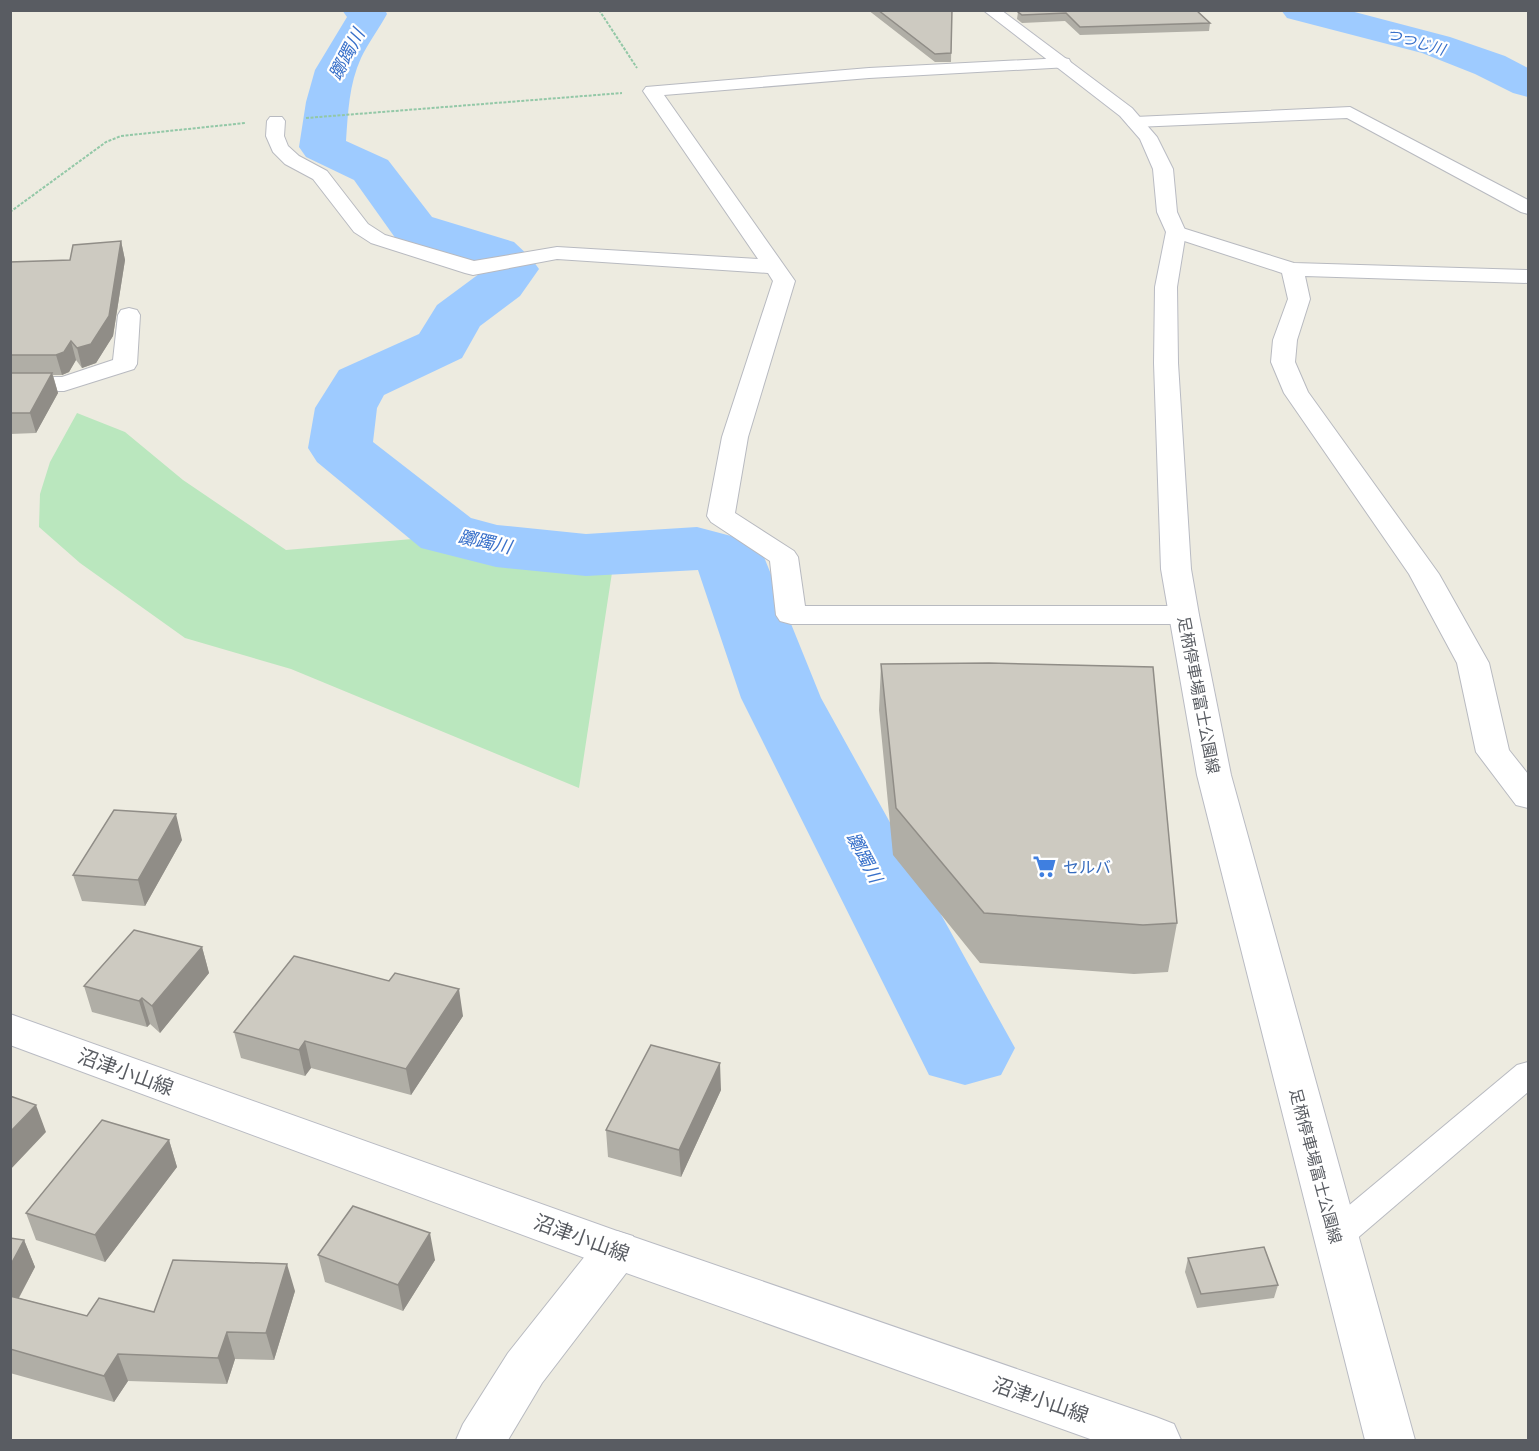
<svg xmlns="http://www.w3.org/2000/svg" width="1539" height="1451" viewBox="0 0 1539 1451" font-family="'Golos Text','Noto Sans JP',sans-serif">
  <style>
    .green { fill: #bae7be }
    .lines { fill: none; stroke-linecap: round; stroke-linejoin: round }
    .river { fill: #9ecbff; fill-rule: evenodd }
    .service-casing { stroke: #b8bac0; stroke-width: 2 }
    .minor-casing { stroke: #b8bac0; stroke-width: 2 }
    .secondary-casing { stroke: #b9bbc3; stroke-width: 2 }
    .path { stroke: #93c8a7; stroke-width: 2; stroke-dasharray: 3 1.5; stroke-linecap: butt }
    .service { fill: #fff; fill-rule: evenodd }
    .minor { fill: #fff; fill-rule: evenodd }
    .secondary { fill: #fff; fill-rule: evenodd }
    .wall { fill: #b0aea6 }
    .shaded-wall { fill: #908d87 }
    .building { fill: #cdcac1; stroke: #908d87; stroke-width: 1.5 }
    .labels { text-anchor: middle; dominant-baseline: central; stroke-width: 4.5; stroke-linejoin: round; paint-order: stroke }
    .far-water-label { font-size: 15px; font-style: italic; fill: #3971ca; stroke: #fff }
    .street-label { font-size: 16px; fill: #595c62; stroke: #fff }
    .shop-label { font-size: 16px; fill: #366cbe; stroke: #fff; text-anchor: start }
    .water-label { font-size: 18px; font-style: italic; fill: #3971ca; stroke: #fff }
    .near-street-label { font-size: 20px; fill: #595c62; stroke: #fff }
  </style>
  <rect width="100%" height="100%" fill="#edebe0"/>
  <path class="green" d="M 77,413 L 125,432 L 183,480 L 286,550 L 527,529 L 615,553 L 579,788 L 291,669 L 185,638 L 80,563 L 39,527 L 40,494 L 50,462 Z"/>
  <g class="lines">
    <path class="river" d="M 342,10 L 385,10 L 387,14 C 379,29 368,43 361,58 C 349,84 348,113 346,141 L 388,160 L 432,217 L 514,242 L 531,258 L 539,269 L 520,296 L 480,326 L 462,358 L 384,395 L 377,408 L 373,442 L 471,518 L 497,525 L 586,534 L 697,527 L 754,542 L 764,557 L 821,698 L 1015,1048 L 1001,1075 L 965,1085 L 929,1075 L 741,698 L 698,570 L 586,576 L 496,567 L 421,548 L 317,462 L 308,448 L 315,408 L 339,370 L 419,334 L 437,305 L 483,271 L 476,264 L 396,239 L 354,180 L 306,157 L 299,147 L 306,102 L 315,70 L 347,17 Z
      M 1281,10 L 1347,10 L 1450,37 L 1505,56 L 1528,68 L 1528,97 L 1513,93 L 1475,74 L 1422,53 L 1287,18 Z"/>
    <defs>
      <path id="service" d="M 1528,1062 L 1528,1092 L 1347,1247 L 1335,1252 L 1323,1247 L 1317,1237 L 1323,1227 L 1517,1065 Z"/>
      <path id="minor" d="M 1063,58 L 1069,59 L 1071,63 L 1069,67 L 869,78 L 664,95 L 795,281 L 748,437 L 735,513 L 794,551 L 798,557 L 805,606 L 1184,606 L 1195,609 L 1199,615 L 1195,621 L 1184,624 L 791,624 L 780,621 L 776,615 L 770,561 L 711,522 L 707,516 L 722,437 L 773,281 L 768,273 L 557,259 L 473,275 L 465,273 L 371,243 L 354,232 L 313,179 L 285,164 L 273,152 L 266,136 L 267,121 L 270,117 L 282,117 L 285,121 L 284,136 L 288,146 L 299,156 L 327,171 L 368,224 L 385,235 L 474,261 L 557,247 L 758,259 L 643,91 L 646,87 L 869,68 Z
        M 1350,107 L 1528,200 L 1528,214 L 1521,212 L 1347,118 L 1135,127 L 1129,126 L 1126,122 L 1129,118 L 1135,117 Z
        M 1176,226 L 1294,263 L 1528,270 L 1528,283 L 1305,276 L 1310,299 L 1297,340 L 1295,362 L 1308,392 L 1439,574 L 1489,663 L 1509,750 L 1528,774 L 1528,808 L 1516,805 L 1476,752 L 1457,663 L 1409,574 L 1284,393 L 1271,362 L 1273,340 L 1288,299 L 1282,273 L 1169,236 L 1166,232 L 1169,228 Z
        M 129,308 L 137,310 L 140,315 L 137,364 L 134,369 L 64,391 L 10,391 L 10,377 L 62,377 L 113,360 L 118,315 L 121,310 Z
        M 617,1231 L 633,1236 L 640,1250 L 633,1264 L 542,1383 L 508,1440 L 456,1440 L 463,1424 L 508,1353 L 601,1236 Z"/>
      <path id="secondary" d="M 983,10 L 1001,10 L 1132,108 L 1157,137 L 1173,169 L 1177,212 L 1186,232 L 1177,287 L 1178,363 L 1191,569 L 1199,615 L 1231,775 L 1415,1440 L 1365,1440 L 1197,775 L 1169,615 L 1161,569 L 1154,363 L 1155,287 L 1166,232 L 1157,212 L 1153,169 L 1140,139 L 1120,116 Z
        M 10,1014 L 631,1236 L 1156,1417 L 1174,1424 L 1181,1440 L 1093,1440 L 601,1264 L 10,1045 Z"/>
    </defs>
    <use href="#service" class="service-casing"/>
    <use href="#minor" class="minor-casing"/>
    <use href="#secondary" class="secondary-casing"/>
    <path class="path" d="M 599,10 L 637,68
      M 306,118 L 622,93
      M 10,212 L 106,142 L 121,136 L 245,123"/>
    <use href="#service" class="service"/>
    <use href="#minor" class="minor"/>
    <use href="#secondary" class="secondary"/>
  </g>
  <path class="wall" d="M 868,10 L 952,10 L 951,62 L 935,62 Z
    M 1019,10 L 1210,23 L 1209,31 L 1080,35 L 1065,21 L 1022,23 L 1017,19 L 1018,12 Z
    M 121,241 L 125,260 L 113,336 L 96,363 L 82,368 L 76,360 L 69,372 L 62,375 L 53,375 L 58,393 L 36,433 L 10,434 L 10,262 L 70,260 Z
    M 881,664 L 1177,923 L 1168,972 L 1134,974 L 980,963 L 893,855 L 879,710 Z
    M 182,840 L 145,906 L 82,901 L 73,875 Z
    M 202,947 L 209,973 L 160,1033 L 150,1024 L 147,1027 L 92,1012 L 84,986 Z
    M 463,1016 L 411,1095 L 311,1068 L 305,1076 L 241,1058 L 234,1032 Z
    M 721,1090 L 681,1177 L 608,1157 L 606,1130 Z
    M 169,1140 L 177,1167 L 105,1262 L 36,1240 L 26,1213 Z
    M 10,1238 L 24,1240 L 35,1267 L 19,1298 L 87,1316 L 154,1312 L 295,1291 L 274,1360 L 235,1359 L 227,1384 L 128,1381 L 114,1402 L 10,1373 Z
    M 318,1255 L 435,1260 L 403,1311 L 325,1282 Z
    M 1188,1258 L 1278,1285 L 1274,1298 L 1197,1308 L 1185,1272 Z"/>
  <path class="shaded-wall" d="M 121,241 L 125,260 L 113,336 L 96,363 L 82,368 L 77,348 Z
    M 71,341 L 76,360 L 69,372 L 62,375 L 56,355 Z
    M 52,373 L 58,393 L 36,433 L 30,413 Z
    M 176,814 L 182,840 L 145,906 L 138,880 Z
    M 202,947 L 209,973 L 160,1033 L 152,1006 Z
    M 459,989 L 463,1016 L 411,1095 L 406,1069 Z
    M 142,998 L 150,1024 L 147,1027 L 139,1001 Z
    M 305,1041 L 311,1068 L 305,1076 L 299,1050 Z
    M 720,1063 L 721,1090 L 681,1177 L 679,1150 Z
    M 36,1105 L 46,1132 L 10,1170 L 10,1132 Z
    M 169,1140 L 177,1167 L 105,1262 L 95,1235 Z
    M 430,1233 L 435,1260 L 403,1311 L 398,1285 Z
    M 24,1240 L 35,1267 L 10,1314 L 10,1266 Z
    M 287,1264 L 295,1291 L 274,1360 L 266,1333 Z
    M 227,1332 L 235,1359 L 227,1384 L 218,1358 Z
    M 118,1354 L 128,1381 L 114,1402 L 104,1376 Z"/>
  <path class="building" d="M 878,10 L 952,10 L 951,53 L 935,54 Z
    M 1019,10 L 1196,10 L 1210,23 L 1080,27 L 1066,13 L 1022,15 L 1018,12 Z
    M 121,241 L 109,316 L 91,344 L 77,348 L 71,341 L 64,352 L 56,355 L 10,355 L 10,262 L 70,260 L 73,245 Z
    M 10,373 L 52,373 L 30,413 L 10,413 Z
    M 989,663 L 1153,667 L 1177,923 L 1143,925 L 984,913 L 896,808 L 881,664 Z
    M 114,810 L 176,814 L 138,880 L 73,875 Z
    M 134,930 L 202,947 L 152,1006 L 142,998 L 139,1001 L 84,986 Z
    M 294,956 L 389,981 L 395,973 L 459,989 L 406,1069 L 305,1041 L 299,1050 L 234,1032 Z
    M 651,1045 L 720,1063 L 679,1150 L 606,1130 Z
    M 10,1096 L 36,1105 L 10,1132 Z
    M 102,1120 L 169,1140 L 95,1235 L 26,1213 Z
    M 353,1206 L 430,1233 L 398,1285 L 318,1255 Z
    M 10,1238 L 24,1240 L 10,1266 Z
    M 1264,1247 L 1278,1285 L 1201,1294 L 1188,1258 Z
    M 173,1260 L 287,1264 L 266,1333 L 227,1332 L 218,1358 L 118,1354 L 104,1376 L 10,1349 L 10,1296 L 87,1316 L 99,1298 L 154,1312 Z"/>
  <defs>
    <symbol id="supermarket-bare" viewBox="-9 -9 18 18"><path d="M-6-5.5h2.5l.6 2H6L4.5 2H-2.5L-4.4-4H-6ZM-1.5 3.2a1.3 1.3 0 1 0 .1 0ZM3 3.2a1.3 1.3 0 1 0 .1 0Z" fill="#3f7fe0" stroke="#fff" stroke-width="2.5" paint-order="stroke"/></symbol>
  </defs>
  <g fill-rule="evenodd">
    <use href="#supermarket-bare" x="1028" y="850" width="33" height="33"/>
  </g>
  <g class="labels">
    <g class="far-water-label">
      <text transform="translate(1416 41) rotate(16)">つつじ川</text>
    </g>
    <g class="street-label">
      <text transform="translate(1199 695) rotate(79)">足柄停車場富士公園線</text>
      <text transform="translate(1316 1166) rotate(75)">足柄停車場富士公園線</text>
    </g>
    <g class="shop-label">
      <text x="1063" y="867">セルバ</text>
    </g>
    <g class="water-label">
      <text transform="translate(346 54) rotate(-62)">躑躅川</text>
      <text transform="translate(485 541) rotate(12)">躑躅川</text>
      <text transform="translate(865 857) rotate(62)">躑躅川</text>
    </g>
    <g class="near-street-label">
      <text transform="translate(126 1071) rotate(20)">沼津小山線</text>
      <text transform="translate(582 1237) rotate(20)">沼津小山線</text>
      <text transform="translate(1041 1399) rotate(19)">沼津小山線</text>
    </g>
  </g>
  <rect width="1539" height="1451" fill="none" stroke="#595c62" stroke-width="24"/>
</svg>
